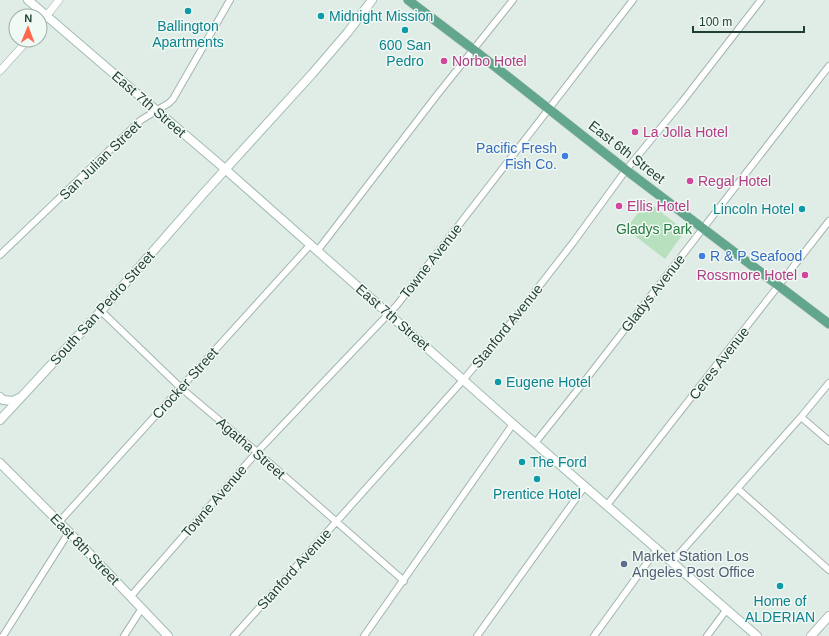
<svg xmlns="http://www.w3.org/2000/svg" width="829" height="636" viewBox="0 0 829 636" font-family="Helvetica,sans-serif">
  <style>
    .green { fill: #b7e0be }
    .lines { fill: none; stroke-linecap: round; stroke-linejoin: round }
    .minor-casing { stroke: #a2b5ad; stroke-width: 8 }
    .tertiary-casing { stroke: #a2b5ad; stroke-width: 8 }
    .secondary-casing { stroke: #a1bcb0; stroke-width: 10 }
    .primary-casing { stroke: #c0c9c6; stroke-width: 10 }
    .minor { stroke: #fff; stroke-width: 6 }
    .tertiary { stroke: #fff; stroke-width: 7 }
    .secondary { stroke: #fff; stroke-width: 8 }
    .primary { stroke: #61a68d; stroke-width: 9 }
    .culture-dot { fill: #0f9aa8; stroke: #f1f9f4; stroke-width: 1.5 }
    .hotel-dot { fill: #d1479c; stroke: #f1f9f4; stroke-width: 1.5 }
    .shop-dot { fill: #3f7fe0; stroke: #f1f9f4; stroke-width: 1.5 }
    .service-dot { fill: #5c6f8a; stroke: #f1f9f4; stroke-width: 1.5 }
    .labels { text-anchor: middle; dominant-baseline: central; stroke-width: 3; stroke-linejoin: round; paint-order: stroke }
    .culture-label { font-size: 14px; fill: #0d838f; stroke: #f1f9f4 }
    .hotel-label { font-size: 14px; fill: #b23c85; stroke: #f1f9f4; text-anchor: start }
    .street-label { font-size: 14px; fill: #1f3f33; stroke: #f1f9f4 }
    .shop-label { font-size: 14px; fill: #366cbe; stroke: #f1f9f4; text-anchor: end }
    .park-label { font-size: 14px; fill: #26793e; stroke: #f1f9f4 }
    .service-label { font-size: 14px; fill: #4e5e75; stroke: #f1f9f4; text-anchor: start }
  </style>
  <rect width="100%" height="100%" fill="#e0ede6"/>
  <path class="green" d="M 647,201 L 685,231 L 665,259 L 626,229 Z"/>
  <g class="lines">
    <defs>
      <path id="minor" d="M 318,250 L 437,95 L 513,0
        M 0,255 L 141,120 L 169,103 L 173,99 L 230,0
        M 101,311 L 181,388 L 257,452 L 404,581
        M 801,417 L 829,441
        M 535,443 L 587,378 L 829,66
        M 738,489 L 829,570
        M 607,505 L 829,221
        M 59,522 L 311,244
        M 672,562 L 801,417 L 829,383
        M 131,596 L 257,452 L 397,305 L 633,0
        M 3,636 L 69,532
        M 124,636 L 142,608
        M 234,636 L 464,379 L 506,329 L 572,244 L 626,170 L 682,102 L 761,0
        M 364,636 L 513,424
        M 477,636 L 585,486
        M 594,636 L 657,549
        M 707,636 L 727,609"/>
      <path id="tertiary" d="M 40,24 L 59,0
        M 0,71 L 28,40"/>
      <path id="secondary" d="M 28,0 L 156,110 L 217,162 L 513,424 L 757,636
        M 0,397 L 3,400 L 13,401 L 21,397
        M 0,420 L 101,311 L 203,194 L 312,74 L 348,32 L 372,0
        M 0,463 L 69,532 L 168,636
        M 811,636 L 829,616"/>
      <path id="primary" d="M 408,0 L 474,50 L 626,170 L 829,324"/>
    </defs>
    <use href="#minor" class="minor-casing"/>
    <use href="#tertiary" class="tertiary-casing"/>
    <use href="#secondary" class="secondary-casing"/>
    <use href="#primary" class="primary-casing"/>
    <use href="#minor" class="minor"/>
    <use href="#tertiary" class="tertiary"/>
    <use href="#secondary" class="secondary"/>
    <use href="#primary" class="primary"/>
  </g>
  <g class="culture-dot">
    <circle cx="188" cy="11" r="4"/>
    <circle cx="321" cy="16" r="4"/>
    <circle cx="405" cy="30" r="4"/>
    <circle cx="802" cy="209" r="4"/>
    <circle cx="498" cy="382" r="4"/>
    <circle cx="522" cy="462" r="4"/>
    <circle cx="537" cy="479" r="4"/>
    <circle cx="780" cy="586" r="4"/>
  </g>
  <g class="hotel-dot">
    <circle cx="444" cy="61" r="4"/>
    <circle cx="635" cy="132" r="4"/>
    <circle cx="690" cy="181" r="4"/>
    <circle cx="619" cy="206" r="4"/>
    <circle cx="805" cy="275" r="4"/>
  </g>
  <g class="shop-dot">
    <circle cx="565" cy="156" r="4"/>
    <circle cx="702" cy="256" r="4"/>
  </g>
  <circle class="service-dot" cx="624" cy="564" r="4"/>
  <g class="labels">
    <g class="culture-label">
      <text x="329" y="16" text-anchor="start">Midnight Mission</text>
      <text x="188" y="26">Ballington<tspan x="188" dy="16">Apartments</tspan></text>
      <text x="405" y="45">600 San<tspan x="405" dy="16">Pedro</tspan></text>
      <text x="794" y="209" text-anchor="end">Lincoln Hotel</text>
      <text x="506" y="382" text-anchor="start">Eugene Hotel</text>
      <text x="530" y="462" text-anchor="start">The Ford</text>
      <text x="537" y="494">Prentice Hotel</text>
      <text x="780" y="601">Home of<tspan x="780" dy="16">ALDERIAN</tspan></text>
    </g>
    <g class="hotel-label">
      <text x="452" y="61">Norbo Hotel</text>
      <text x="643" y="132">La Jolla Hotel</text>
      <text x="698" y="181">Regal Hotel</text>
      <text x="627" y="206">Ellis Hotel</text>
      <text x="797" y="275" text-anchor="end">Rossmore Hotel</text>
    </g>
    <g class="street-label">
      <text transform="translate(149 104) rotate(41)">East 7th Street</text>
      <text transform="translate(627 152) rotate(38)">East 6th Street</text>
      <text transform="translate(100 160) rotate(-44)">San Julian Street</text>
      <text transform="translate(431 261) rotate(-52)">Towne Avenue</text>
      <text transform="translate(653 293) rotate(-52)">Gladys Avenue</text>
      <text transform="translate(102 308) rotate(-48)">South San Pedro Street</text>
      <text transform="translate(393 317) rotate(41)">East 7th Street</text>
      <text transform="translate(507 326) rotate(-51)">Stanford Avenue</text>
      <text transform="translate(719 363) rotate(-52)">Ceres Avenue</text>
      <text transform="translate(185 383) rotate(-48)">Crocker Street</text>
      <text transform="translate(251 448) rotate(41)">Agatha Street</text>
      <text transform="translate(214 501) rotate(-49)">Towne Avenue</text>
      <text transform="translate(85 549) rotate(46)">East 8th Street</text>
      <text transform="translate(294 569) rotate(-48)">Stanford Avenue</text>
    </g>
    <g class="shop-label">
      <text x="557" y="148">Pacific Fresh<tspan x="557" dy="16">Fish Co.</tspan></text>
      <text x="710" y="256" text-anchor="start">R &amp; P Seafood</text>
    </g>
    <g class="park-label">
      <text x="654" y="229">Gladys Park</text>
    </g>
    <g class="service-label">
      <text x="632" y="556">Market Station Los<tspan x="632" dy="16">Angeles Post Office</tspan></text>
    </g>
  </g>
  <g transform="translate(28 28) rotate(1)"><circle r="19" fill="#f1f9f4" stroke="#9dafa7"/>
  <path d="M0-3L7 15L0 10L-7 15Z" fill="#fd674e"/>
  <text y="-6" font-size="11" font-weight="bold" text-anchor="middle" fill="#1f3f33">N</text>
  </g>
  <path d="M693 26v6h111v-6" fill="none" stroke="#1f3f33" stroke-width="2"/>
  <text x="699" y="26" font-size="12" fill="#1f3f33" stroke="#f1f9f4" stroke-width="3" paint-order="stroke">100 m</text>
</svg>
